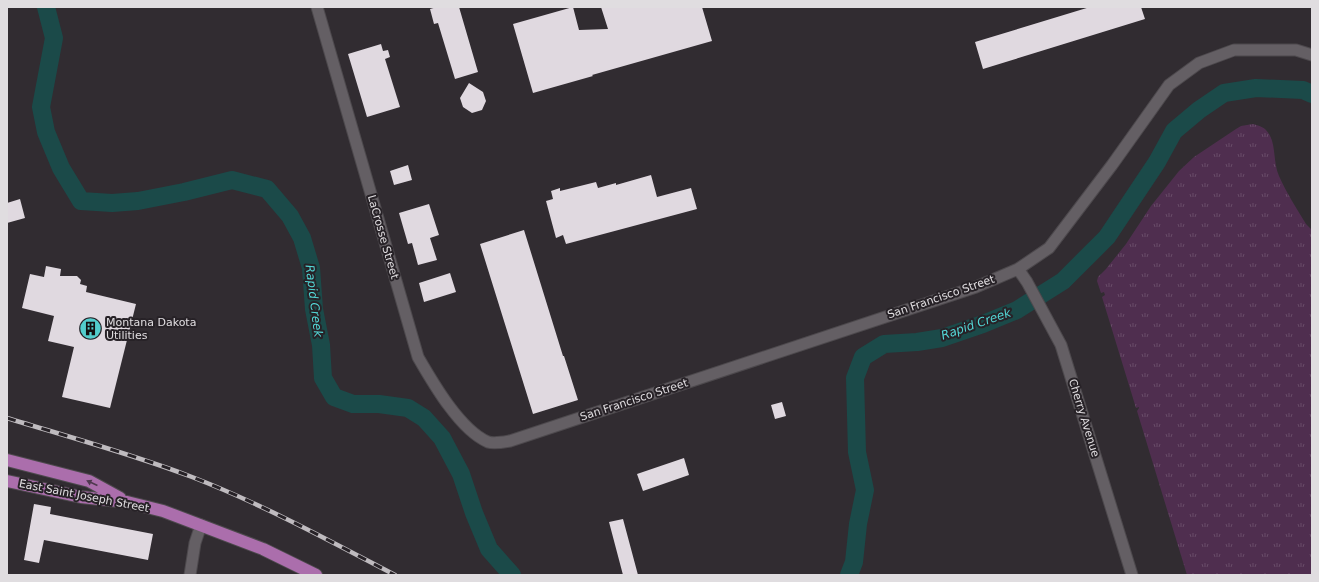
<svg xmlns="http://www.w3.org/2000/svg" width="1319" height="582" viewBox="0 0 1319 582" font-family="'DejaVu Sans',sans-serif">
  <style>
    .park { fill: url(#park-tufts) }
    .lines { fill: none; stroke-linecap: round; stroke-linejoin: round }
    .river { stroke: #1b4a49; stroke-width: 18 }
    .building { fill: #e0d9e0 }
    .street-casing { stroke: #4d494d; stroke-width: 13 }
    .primary-casing { stroke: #4d494d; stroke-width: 14 }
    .street { stroke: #645f64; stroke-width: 11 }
    .primary { stroke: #ab6eac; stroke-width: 12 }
    .rail-casing { stroke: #bfbbbf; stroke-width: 4.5 }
    .rail { stroke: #272227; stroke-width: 3; stroke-dasharray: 9; stroke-linecap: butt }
    .oneway { fill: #4f394f }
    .labels { text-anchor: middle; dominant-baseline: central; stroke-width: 4; stroke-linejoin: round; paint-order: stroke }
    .street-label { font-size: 11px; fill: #e0dde0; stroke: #272227 }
    .poi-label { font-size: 11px; fill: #e0dde0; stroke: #272227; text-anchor: start }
    .water-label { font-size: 12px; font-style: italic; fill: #53d7d6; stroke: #272227 }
  </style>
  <defs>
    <pattern id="park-tufts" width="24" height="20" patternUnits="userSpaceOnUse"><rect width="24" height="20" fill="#4f2e4f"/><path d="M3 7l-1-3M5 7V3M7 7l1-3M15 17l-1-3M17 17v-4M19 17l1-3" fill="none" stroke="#684c68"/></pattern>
  </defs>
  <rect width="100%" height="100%" fill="#312c31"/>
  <path class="park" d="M 1253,124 C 1260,126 1265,127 1269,134 C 1276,145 1273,162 1279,176 C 1286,192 1297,209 1306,224 L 1312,230 L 1312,575 L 1187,575 L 1137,411 L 1139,408 L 1139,407 L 1136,408 L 1102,297 L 1105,295 L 1104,292 L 1101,293 L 1097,281 L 1098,277 L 1106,269 L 1126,244 L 1151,206 L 1179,171 L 1194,157 L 1236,129 L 1241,126 Z"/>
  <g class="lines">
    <path class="river" d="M 46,7 L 54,38 L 41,107 L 46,132 L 61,168 L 81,201 L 112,203 L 138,201 L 184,192 L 232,180 L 267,189 L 290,216 L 302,238 L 311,268 L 314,309 L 321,345 L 323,378 L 334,397 L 353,404 L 379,404 L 408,408 L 424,418 L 442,438 L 461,474 L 474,513 L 489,549 L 512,575
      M 849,575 L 854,562 L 858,524 L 865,490 L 857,452 L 855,378 L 863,357 L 884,344 L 917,342 L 942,338 L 983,324 L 1017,310 L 1063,281 L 1107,237 L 1157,162 L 1174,131 L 1199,110 L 1224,93 L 1256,88 L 1303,90 L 1312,94"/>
  </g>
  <path class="building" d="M 437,7 L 459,7 L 478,72 L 455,79 L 438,23 L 434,24 L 430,9 Z
    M 573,7 L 579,30 L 608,29 L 601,7 L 702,7 L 712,41 L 592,75 L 593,76 L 533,93 L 513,24 Z
    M 1090,7 L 1141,7 L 1145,19 L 983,69 L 975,42 Z
    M 381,44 L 383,51 L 388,50 L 390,57 L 385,59 L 400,107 L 367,117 L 348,54 Z
    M 469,83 L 483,92 L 486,101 L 482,110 L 472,113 L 463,107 L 460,98 Z
    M 408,165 L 412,180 L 394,185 L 390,171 Z
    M 651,175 L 657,197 L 691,188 L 697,209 L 566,244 L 563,235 L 556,238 L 546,201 L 553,199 L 551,191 L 560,188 L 560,191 L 596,182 L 598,188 L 616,183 L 616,185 Z
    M 20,199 L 25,218 L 7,223 L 7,203 Z
    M 429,204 L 439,235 L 430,238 L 437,260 L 418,265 L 412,243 L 408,244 L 399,213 Z
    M 524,230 L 563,356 L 564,356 L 578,400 L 533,414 L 480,244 Z
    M 46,266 L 61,269 L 60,276 L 77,276 L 81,280 L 80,284 L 87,286 L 86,292 L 136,304 L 110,408 L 62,397 L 74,347 L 48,341 L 54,316 L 22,308 L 30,274 L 44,277 Z
    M 450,273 L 456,292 L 424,302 L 419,283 Z
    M 782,402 L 786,416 L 775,419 L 771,405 Z
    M 684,458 L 689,475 L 643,491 L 637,474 Z
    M 34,504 L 51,507 L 50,514 L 153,534 L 148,560 L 44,540 L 39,563 L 24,560 Z
    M 623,519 L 638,575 L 623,575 L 609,522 Z"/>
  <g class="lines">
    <defs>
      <path id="street" d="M 317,7 L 418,357 C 433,383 460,430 488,442 C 494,444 504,442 510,441 L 976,287 L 1018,269 L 1049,248 L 1112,165 L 1169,85 L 1199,63 L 1234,50 L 1296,50 L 1312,55
        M 1018,269 L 1027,282 L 1061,345 L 1132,575
        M 190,575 L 195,543 L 201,525"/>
      <path id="primary" d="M 7,460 L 89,481 L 120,498
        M 7,481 L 81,497 L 127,502 L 163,511 L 263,549 L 316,575"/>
    </defs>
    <use href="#street" class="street-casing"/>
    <use href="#primary" class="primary-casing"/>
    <use href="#street" class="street"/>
    <use href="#primary" class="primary"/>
    <defs>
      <path id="rail" d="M 7,418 C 69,437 132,454 192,477 C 262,504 328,540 395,575"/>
    </defs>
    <use href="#rail" class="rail-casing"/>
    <use href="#rail" class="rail"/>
  </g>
  <defs><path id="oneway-solid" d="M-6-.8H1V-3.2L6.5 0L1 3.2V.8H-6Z"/></defs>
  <use class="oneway" href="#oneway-solid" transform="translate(92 483) rotate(-155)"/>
  <defs>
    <symbol id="building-disc" viewBox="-11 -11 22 22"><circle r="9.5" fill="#52cdcc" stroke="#272227"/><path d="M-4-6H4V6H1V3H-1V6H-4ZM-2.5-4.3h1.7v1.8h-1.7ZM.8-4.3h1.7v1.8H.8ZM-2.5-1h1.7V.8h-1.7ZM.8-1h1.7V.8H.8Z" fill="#111"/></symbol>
  </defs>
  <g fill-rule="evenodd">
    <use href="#building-disc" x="78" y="316" width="25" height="25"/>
  </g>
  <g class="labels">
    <g class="street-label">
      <text transform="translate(383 237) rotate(74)">LaCrosse Street</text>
      <text transform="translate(941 297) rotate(-19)">San Francisco Street</text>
      <text transform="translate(634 400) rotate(-18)">San Francisco Street</text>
      <text transform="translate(1084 418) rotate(73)">Cherry Avenue</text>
      <text transform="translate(84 496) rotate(11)">East Saint Joseph Street</text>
    </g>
    <g class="poi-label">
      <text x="106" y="322">Montana Dakota<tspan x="106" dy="13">Utilities</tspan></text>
    </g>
    <g class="water-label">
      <text transform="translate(314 301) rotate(83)">Rapid Creek</text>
      <text transform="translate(976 324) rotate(-19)">Rapid Creek</text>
    </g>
  </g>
  <rect width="1319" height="582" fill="none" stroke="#e0dde0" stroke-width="16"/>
</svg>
